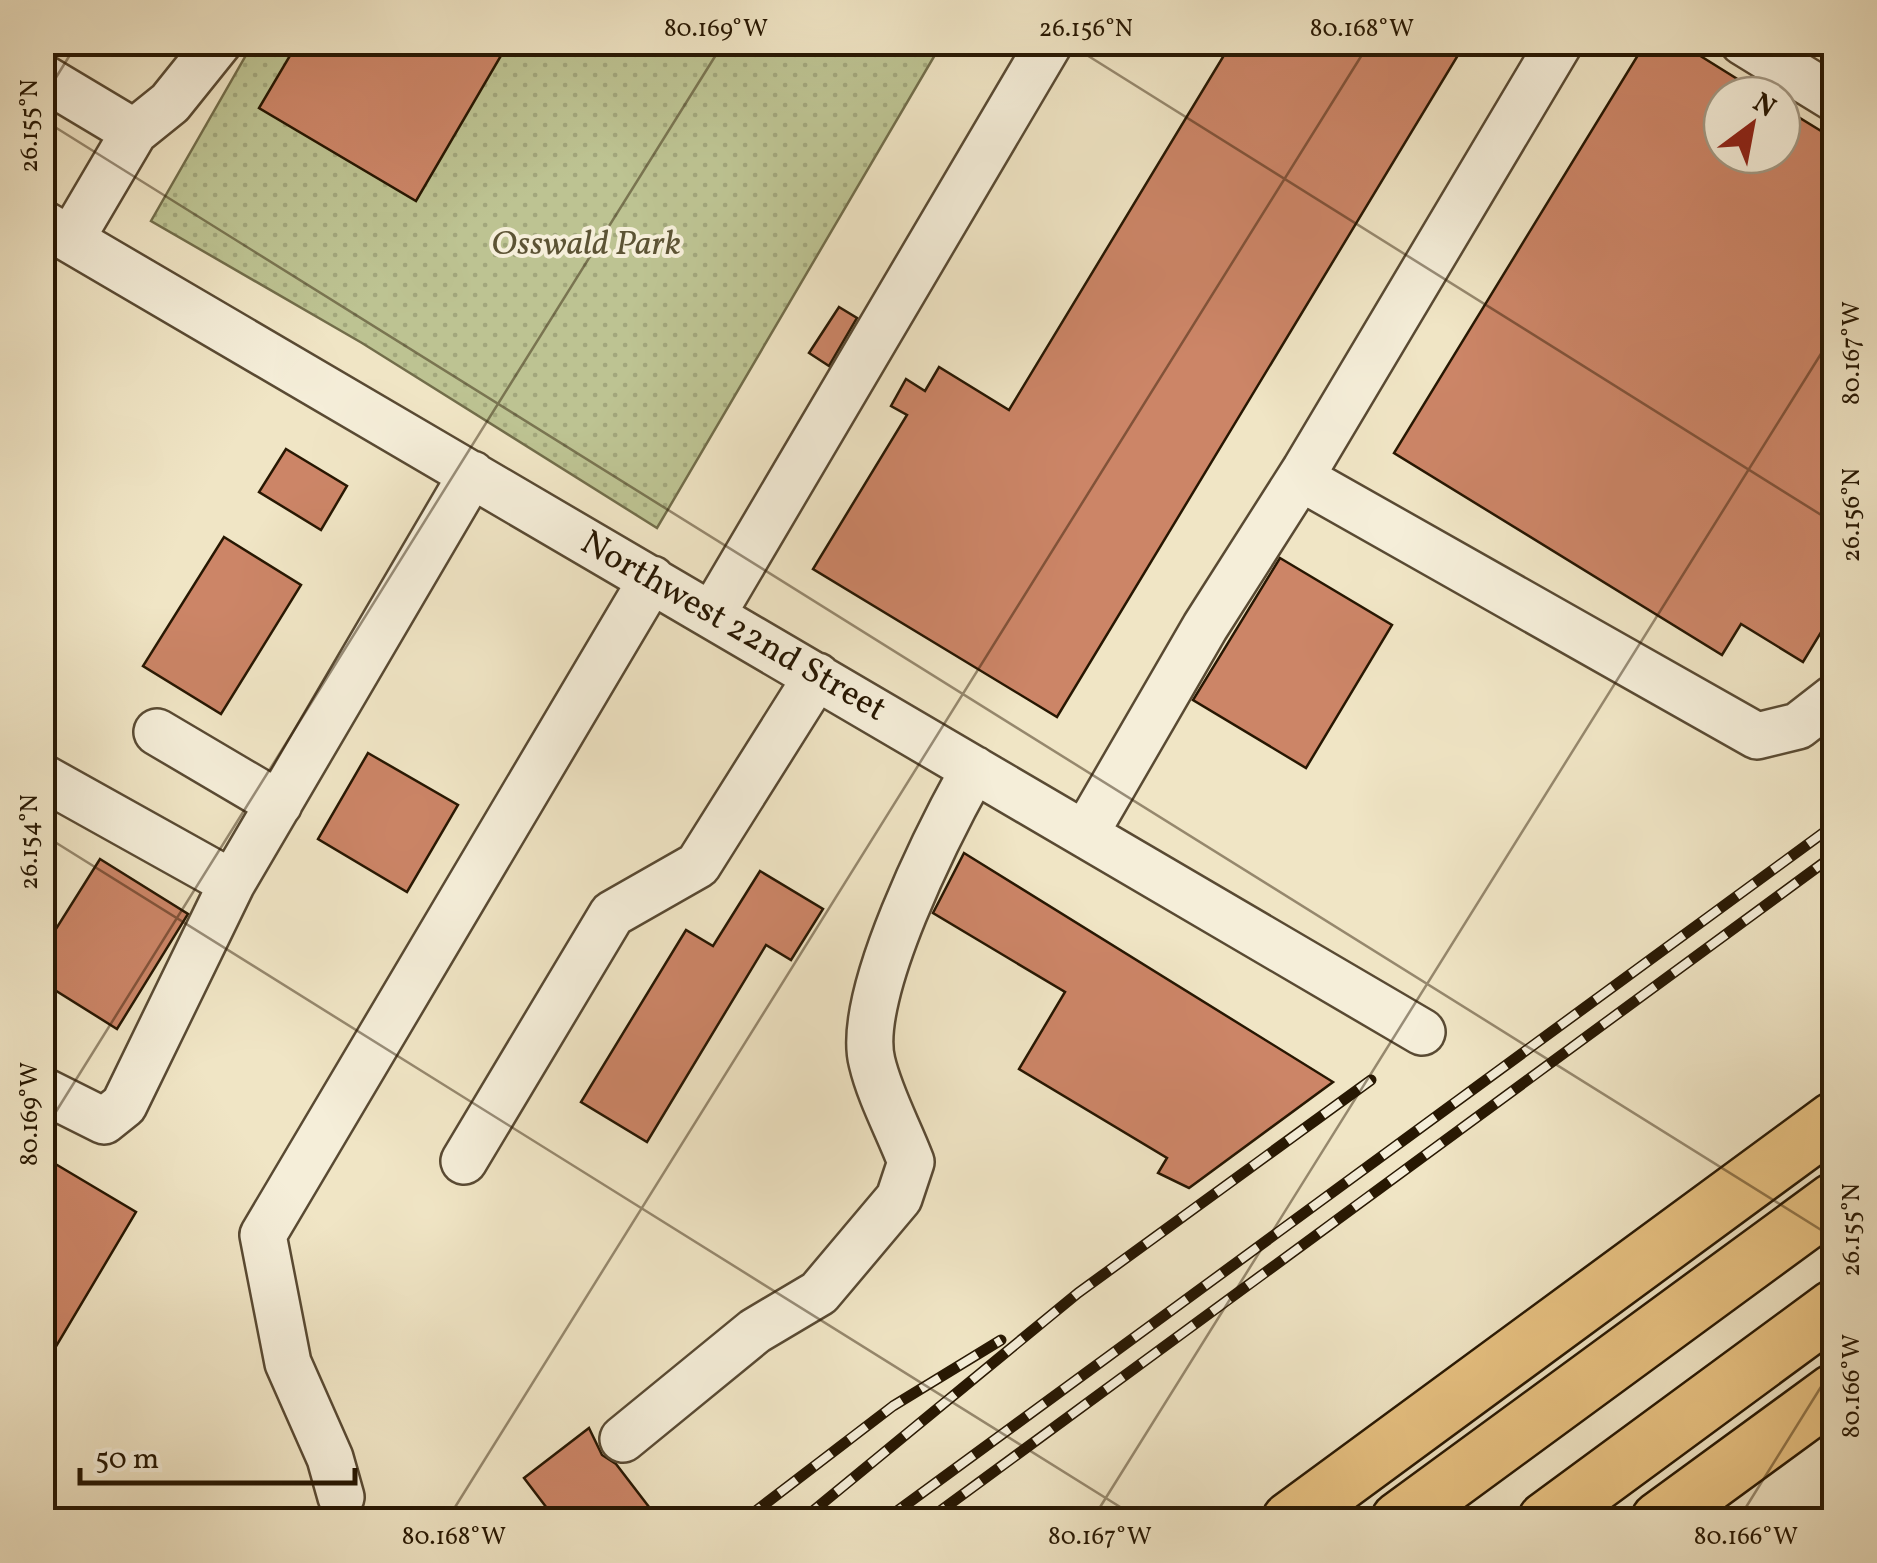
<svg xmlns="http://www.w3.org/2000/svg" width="1877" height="1563" viewBox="0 0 1877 1563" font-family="Vollkorn,serif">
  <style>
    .park { fill: url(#park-dots); stroke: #726d4a; stroke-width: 2.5 }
    .building { fill: #cc8567; stroke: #271702; stroke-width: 2.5 }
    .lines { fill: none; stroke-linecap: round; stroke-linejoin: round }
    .minor-casing { stroke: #594a33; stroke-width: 50 }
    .highway-casing { stroke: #271702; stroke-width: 60 }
    .minor { stroke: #f5eed9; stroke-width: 45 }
    .highway { stroke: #e8c282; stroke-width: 55 }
    .rail-casing { stroke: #271702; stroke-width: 11 }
    .rail { stroke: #f5eed9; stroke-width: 8; stroke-dasharray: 22; stroke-linecap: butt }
    .ticks { fill: none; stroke: #271702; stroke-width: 2.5; stroke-opacity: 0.45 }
    .labels { text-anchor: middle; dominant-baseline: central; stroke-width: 8; stroke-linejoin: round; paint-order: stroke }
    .park-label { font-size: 35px; font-style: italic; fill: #5c5334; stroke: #f5eed9 }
    .street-label { font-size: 35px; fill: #271702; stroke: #f5eed9 }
    .neatline { fill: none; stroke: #271702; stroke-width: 4 }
    .ticks-label { font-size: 25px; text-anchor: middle; fill: #271702 }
  </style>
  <defs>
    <pattern id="park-dots" width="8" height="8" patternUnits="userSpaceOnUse" patternTransform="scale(2.5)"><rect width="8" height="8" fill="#bdc392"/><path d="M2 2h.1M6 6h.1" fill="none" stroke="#a2a77c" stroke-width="1.8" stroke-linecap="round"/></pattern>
  </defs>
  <rect width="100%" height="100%" fill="#f0e5c5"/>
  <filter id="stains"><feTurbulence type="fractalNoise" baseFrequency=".002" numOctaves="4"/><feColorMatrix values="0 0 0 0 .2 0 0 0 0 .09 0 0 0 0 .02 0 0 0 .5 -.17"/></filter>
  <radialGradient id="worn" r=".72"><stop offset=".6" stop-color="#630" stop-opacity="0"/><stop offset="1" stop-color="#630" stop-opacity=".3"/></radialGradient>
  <path class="park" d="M 253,43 L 942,43 L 657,528 L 362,343 L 151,221 Z"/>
  <path class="building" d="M 298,42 L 509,42 L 416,201 L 259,108 Z
    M 1232,42 L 1466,42 L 1057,717 L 813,569 L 907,415 L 891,406 L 906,379 L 925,391 L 939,367 L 1009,410 Z
    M 1646,42 L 1678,42 L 1763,95 L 1722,95 L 1722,155 L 1782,155 L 1782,107 L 1834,139 L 1834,611 L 1803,662 L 1741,624 L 1722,655 L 1394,453 Z
    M 839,307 L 857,318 L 829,366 L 809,353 Z
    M 286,449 L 347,486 L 321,530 L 259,492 Z
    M 224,537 L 301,585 L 221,714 L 143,666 Z
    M 1280,558 L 1392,625 L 1306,768 L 1193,700 Z
    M 368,753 L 458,805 L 407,892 L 318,839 Z
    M 964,853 L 1333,1082 L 1189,1188 L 1158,1173 L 1167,1158 L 1019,1069 L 1065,992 L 933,913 Z
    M 100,859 L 188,914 L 117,1029 L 42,982 L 42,951 Z
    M 760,871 L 823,909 L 791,960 L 766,945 L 647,1142 L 581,1102 L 686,930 L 713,946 Z
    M 42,1156 L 136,1212 L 42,1370 Z
    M 589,1428 L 602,1455 L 616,1464 L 659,1520 L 556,1520 L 524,1478 Z"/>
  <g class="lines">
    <defs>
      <path id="minor" d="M 1743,42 L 1834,98
        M 42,77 L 134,132
        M 42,223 L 1422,1032
        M 71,239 L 134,132 L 170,103 L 219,42
        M 1301,478 L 1757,736 L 1798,726 L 1834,698
        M 712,615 L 1050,42
        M 157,732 L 279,804
        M 42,777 L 232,883 L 472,474
        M 1085,834 L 1205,627 L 1305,470 L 1560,42
        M 42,1090 L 104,1121 L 124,1105 L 232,883
        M 464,1161 L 612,914 L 698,865 L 817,676
        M 623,1439 L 755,1331 L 819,1293 L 899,1198 L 911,1162 C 899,1130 880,1096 872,1062 C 855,996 940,830 974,769
        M 341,1497 L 330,1458 L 288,1363 L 263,1235 L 652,579"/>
      <path id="highway" d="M 1290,1520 L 1834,1120
        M 1399,1520 L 1834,1201
        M 1546,1520 L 1834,1308
        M 1659,1520 L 1834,1392"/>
    </defs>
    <use href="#minor" class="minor-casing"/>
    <use href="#highway" class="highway-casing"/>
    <use href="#minor" class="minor"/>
    <use href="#highway" class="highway"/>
    <defs>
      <path id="rail" d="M 744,1520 L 893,1406 L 1001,1340
        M 802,1520 L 1078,1293 L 1371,1080
        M 885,1520 L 1834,825
        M 928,1520 L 1834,855"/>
    </defs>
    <use href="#rail" class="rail-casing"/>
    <use href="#rail" class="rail"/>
  </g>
  <path class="ticks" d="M 1066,42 L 1834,523M 42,100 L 78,42M 42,119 L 1834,1238M 42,834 L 1141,1520M 42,1134 L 724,42M 447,1520 L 1370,42M 1092,1520 L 1834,333M 1738,1520 L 1834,1366"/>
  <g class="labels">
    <g class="park-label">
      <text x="586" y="245">Osswald Park</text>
    </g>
    <g class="street-label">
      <text transform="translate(733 627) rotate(30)">Northwest 22nd Street</text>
    </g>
  </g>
  <rect width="1877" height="1563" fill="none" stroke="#f0e5c5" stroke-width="110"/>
  <g transform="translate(1752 125) rotate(32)"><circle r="48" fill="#f5eed9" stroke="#a39883" stroke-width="2.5"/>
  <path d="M0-8L18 38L0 25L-18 38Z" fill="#8f2418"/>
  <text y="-15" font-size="28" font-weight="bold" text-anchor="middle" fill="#271702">N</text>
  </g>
  <path d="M80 1468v15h275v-15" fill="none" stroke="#271702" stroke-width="5"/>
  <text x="95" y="1468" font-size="30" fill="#271702" stroke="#f5eed9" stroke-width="8" paint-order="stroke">50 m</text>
  <rect x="55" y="55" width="1767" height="1453" class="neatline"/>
  <g class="ticks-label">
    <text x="716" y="36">80.169°W</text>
    <text x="1086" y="36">26.156°N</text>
    <text x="1362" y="36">80.168°W</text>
    <text transform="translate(28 126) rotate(-90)" y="9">26.155°N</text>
    <text transform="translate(1850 353) rotate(-90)" y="9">80.167°W</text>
    <text transform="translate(1850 515) rotate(-90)" y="9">26.156°N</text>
    <text transform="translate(28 842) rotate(-90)" y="9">26.154°N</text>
    <text transform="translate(28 1114) rotate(-90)" y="9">80.169°W</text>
    <text transform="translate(1850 1230) rotate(-90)" y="9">26.155°N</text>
    <text transform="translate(1850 1386) rotate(-90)" y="9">80.166°W</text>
    <text x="454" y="1544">80.168°W</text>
    <text x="1100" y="1544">80.167°W</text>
    <text x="1746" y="1544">80.166°W</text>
  </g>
  <rect width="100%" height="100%" filter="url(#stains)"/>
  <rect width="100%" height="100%" fill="url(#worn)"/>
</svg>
